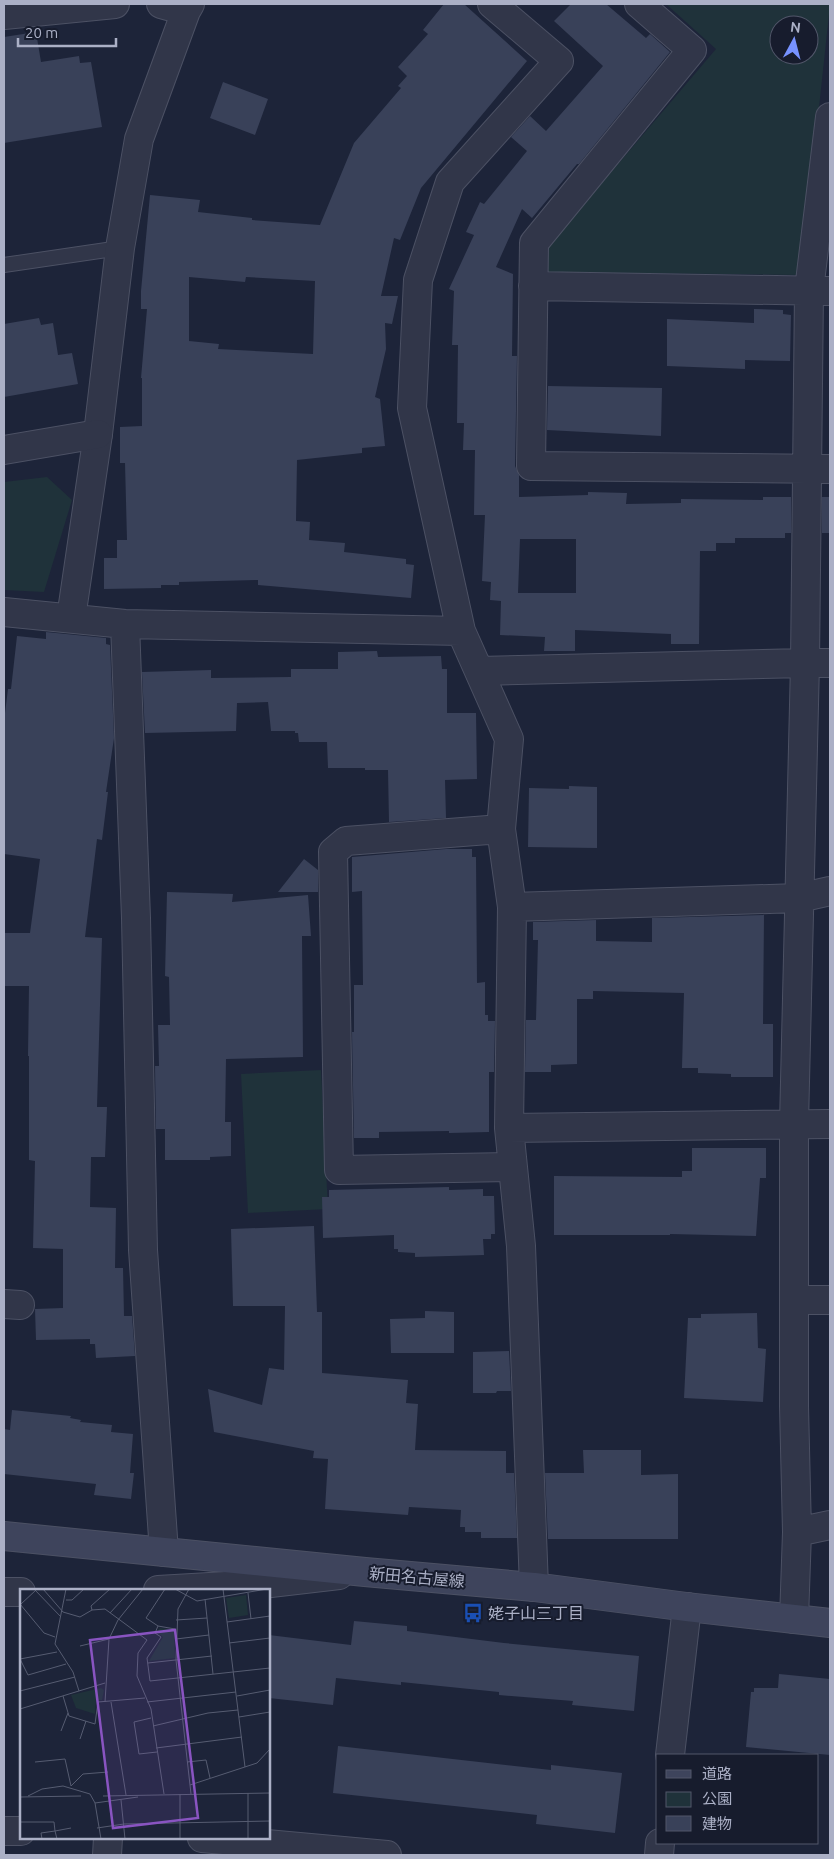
<svg xmlns="http://www.w3.org/2000/svg" width="834" height="1859" viewBox="0 0 834 1859" font-family="Ubuntu,'Noto Sans JP',sans-serif">
  <style>
    .green { fill: #1f323a; fill-rule: evenodd }
    .building { fill: #394159; fill-rule: evenodd }
    .lines { fill: none; stroke-linecap: round; stroke-linejoin: round }
    .service-casing { stroke: #4c5164; stroke-width: 16 }
    .minor-casing { stroke: #4c5164; stroke-width: 30 }
    .tertiary-casing { stroke: #4c5164; stroke-width: 30 }
    .secondary-casing { stroke: #4c5164; stroke-width: 30 }
    .service { stroke: #313649; stroke-width: 14 }
    .minor { stroke: #313649; stroke-width: 28 }
    .tertiary { stroke: #313649; stroke-width: 28 }
    .secondary { stroke: #3e445c; stroke-width: 28 }
    .labels { text-anchor: middle; dominant-baseline: central; stroke-width: 4; stroke-linejoin: round; paint-order: stroke }
    .street-label { font-size: 16px; fill: #abb0c6; stroke: #171c2d }
    .poi-label { font-size: 16px; fill: #abb0c6; stroke: #171c2d; text-anchor: start }
    .inset-road { fill: none; stroke: #565c71; stroke-width: 1 }
    .view { fill: #8954c1; fill-opacity: 0.15; stroke: #8954c1; stroke-width: 2.5 }
    .inset-edge { fill: none; stroke: #abb0c6; stroke-width: 2.5 }
  </style>
  <rect width="100%" height="100%" fill="#1d2439"/>
  <path class="green" d="M 666,4 L 830,5 L 801,275 L 546,272 L 549,245 L 716,49 ZM 779,25 L 809,25 L 809,55 L 779,55 Z
    M 47,477 L 72,500 L 44,592 L 4,590 L 4,482 Z
    M 321,1070 L 328,1209 L 248,1213 L 241,1074 Z"/>
  <path class="building" d="M 444,4 L 464,4 L 527,61 L 421,188 L 400,240 L 394,238 L 381,296 L 398,296 L 392,324 L 385,323 L 386,349 L 375,397 L 380,399 L 385,446 L 362,448 L 362,453 L 297,460 L 296,521 L 310,522 L 309,540 L 345,543 L 344,552 L 406,559 L 406,564 L 414,565 L 411,598 L 258,585 L 258,580 L 179,582 L 179,585 L 161,585 L 161,588 L 104,589 L 104,558 L 117,558 L 117,540 L 127,540 L 125,463 L 120,463 L 120,427 L 142,426 L 142,378 L 141,378 L 147,309 L 141,309 L 141,291 L 150,195 L 200,200 L 198,212 L 252,218 L 252,220 L 320,225 L 354,143 L 401,88 L 398,86 L 407,76 L 398,67 L 428,34 L 423,30 ZM 189,277 L 245,282 L 246,277 L 315,281 L 313,354 L 218,349 L 219,344 L 189,341 Z
    M 571,4 L 606,4 L 646,38 L 650,34 L 670,52 L 579,164 L 577,164 L 532,218 L 522,209 L 496,267 L 513,274 L 512,356 L 517,356 L 515,466 L 519,475 L 519,497 L 588,495 L 588,492 L 627,493 L 626,504 L 681,503 L 681,499 L 763,500 L 763,497 L 791,497 L 791,533 L 785,533 L 785,538 L 735,538 L 735,543 L 716,543 L 716,551 L 700,551 L 699,644 L 671,644 L 671,634 L 575,630 L 575,651 L 544,651 L 545,637 L 500,635 L 501,601 L 490,600 L 491,582 L 482,581 L 485,515 L 474,515 L 475,450 L 463,450 L 464,423 L 457,423 L 458,345 L 452,345 L 454,291 L 449,289 L 474,235 L 466,232 L 480,202 L 484,204 L 527,151 L 511,137 L 530,116 L 546,131 L 603,66 L 554,21 ZM 520,539 L 576,539 L 576,593 L 518,593 Z
    M 36,32 L 41,62 L 79,56 L 80,63 L 91,62 L 102,127 L 4,143 L 4,37 Z
    M 223,82 L 268,99 L 255,135 L 210,118 Z
    M 754,309 L 783,310 L 783,314 L 791,315 L 790,361 L 745,360 L 745,369 L 667,366 L 667,319 L 754,323 Z
    M 39,318 L 41,325 L 53,323 L 58,355 L 72,353 L 78,384 L 4,397 L 4,324 Z
    M 548,386 L 662,388 L 661,436 L 547,430 Z
    M 822,497 L 830,497 L 830,533 L 822,533 Z
    M 46,632 L 106,638 L 106,644 L 110,645 L 114,738 L 106,792 L 108,792 L 102,840 L 97,839 L 85,937 L 102,938 L 97,1107 L 107,1107 L 105,1157 L 91,1157 L 90,1207 L 116,1208 L 115,1268 L 123,1268 L 124,1316 L 132,1316 L 135,1356 L 96,1358 L 95,1344 L 90,1344 L 90,1339 L 36,1340 L 35,1309 L 63,1308 L 63,1249 L 33,1248 L 35,1161 L 29,1160 L 29,1056 L 28,1056 L 29,986 L 4,986 L 4,933 L 30,933 L 40,859 L 4,854 L 4,721 L 8,689 L 11,689 L 17,636 L 46,639 Z
    M 377,651 L 378,657 L 441,656 L 442,669 L 447,669 L 447,713 L 476,713 L 477,779 L 445,780 L 446,818 L 389,822 L 388,770 L 365,770 L 365,768 L 328,768 L 327,742 L 299,742 L 298,733 L 295,733 L 295,731 L 271,731 L 268,702 L 237,703 L 236,731 L 145,733 L 142,672 L 211,670 L 211,678 L 291,677 L 291,669 L 338,669 L 338,652 Z
    M 569,786 L 597,787 L 597,848 L 528,847 L 529,788 L 569,789 Z
    M 446,849 L 472,849 L 472,857 L 476,857 L 477,983 L 485,982 L 485,1015 L 488,1015 L 488,1021 L 495,1021 L 494,1072 L 489,1072 L 489,1132 L 449,1133 L 449,1131 L 379,1132 L 379,1138 L 354,1138 L 352,1032 L 354,1032 L 354,985 L 363,985 L 362,891 L 352,892 L 352,857 Z
    M 304,859 L 318,870 L 318,892 L 278,892 Z
    M 167,892 L 233,894 L 232,902 L 308,895 L 311,936 L 302,936 L 303,1057 L 226,1059 L 225,1122 L 231,1122 L 231,1156 L 210,1157 L 210,1160 L 165,1160 L 165,1129 L 156,1129 L 155,1066 L 159,1066 L 158,1025 L 170,1025 L 169,977 L 165,976 Z
    M 764,915 L 763,1024 L 773,1024 L 773,1077 L 731,1077 L 731,1074 L 698,1073 L 698,1068 L 682,1068 L 684,993 L 593,991 L 593,999 L 577,999 L 577,1064 L 551,1065 L 551,1072 L 525,1072 L 526,1020 L 536,1020 L 538,940 L 533,940 L 533,922 L 596,920 L 596,941 L 652,942 L 652,918 Z
    M 692,1148 L 766,1148 L 766,1178 L 760,1178 L 756,1236 L 670,1234 L 670,1235 L 554,1235 L 554,1176 L 682,1177 L 682,1171 L 692,1171 Z
    M 449,1187 L 449,1190 L 483,1189 L 483,1196 L 494,1196 L 495,1234 L 491,1234 L 491,1239 L 483,1239 L 484,1255 L 415,1257 L 415,1253 L 398,1252 L 398,1249 L 394,1249 L 394,1235 L 323,1238 L 322,1197 L 329,1197 L 329,1190 Z
    M 314,1226 L 317,1312 L 322,1312 L 322,1373 L 408,1380 L 406,1403 L 418,1404 L 415,1450 L 506,1451 L 506,1473 L 514,1473 L 517,1538 L 481,1538 L 481,1532 L 465,1532 L 465,1527 L 460,1527 L 461,1510 L 409,1507 L 408,1515 L 325,1509 L 328,1459 L 313,1458 L 314,1451 L 214,1432 L 208,1389 L 262,1405 L 269,1368 L 284,1370 L 285,1306 L 233,1306 L 231,1229 Z
    M 425,1311 L 454,1312 L 454,1353 L 391,1353 L 390,1319 L 425,1318 Z
    M 757,1313 L 758,1348 L 766,1349 L 763,1402 L 684,1398 L 688,1318 L 701,1318 L 701,1314 Z
    M 509,1351 L 511,1391 L 497,1391 L 496,1393 L 473,1393 L 473,1352 Z
    M 12,1410 L 71,1416 L 70,1418 L 81,1420 L 80,1422 L 112,1425 L 111,1432 L 133,1434 L 130,1473 L 134,1473 L 131,1499 L 94,1495 L 96,1484 L 4,1474 L 4,1429 L 10,1430 Z
    M 583,1450 L 641,1450 L 641,1475 L 678,1474 L 678,1539 L 548,1539 L 545,1473 L 584,1473 Z
    M 354,1621 L 407,1626 L 407,1631 L 504,1643 L 639,1656 L 634,1711 L 572,1705 L 573,1701 L 499,1695 L 499,1692 L 401,1682 L 401,1685 L 336,1678 L 333,1705 L 269,1698 L 269,1635 L 351,1645 Z
    M 779,1674 L 830,1679 L 830,1755 L 746,1747 L 751,1692 L 754,1692 L 754,1688 L 778,1688 Z
    M 338,1746 L 551,1770 L 551,1765 L 622,1773 L 615,1833 L 536,1824 L 537,1815 L 333,1793 Z"/>
  <g class="lines">
    <defs>
      <path id="service" d="M 4,265 L 120,248"/>
      <path id="minor" d="M 161,4 L 186,11
        M 492,4 L 559,61 L 450,182 L 418,280 L 412,408 L 461,631 L 509,739 L 501,829 L 512,907 L 509,1128 L 521,1246 L 534,1587
        M 639,4 L 692,50 L 534,243 L 531,466 L 830,469
        M 4,15 L 115,4
        M 533,286 L 830,291
        M 4,612 L 125,624 L 461,631
        M 71,618 L 98,434 L 120,248 L 139,139 L 186,11 L 190,4
        M 125,624 L 136,918 L 143,1250 L 164,1552
        M 479,671 L 805,663 L 830,663
        M 501,829 L 346,841 L 333,852 L 339,1170 L 513,1167
        M 512,907 L 799,898 L 830,891
        M 509,1128 L 830,1124
        M 794,1300 L 830,1300
        M 4,1304 L 20,1305
        M 797,1532 L 830,1525
        M 158,1590 L 262,1584 L 339,1575
        M 4,1592 L 21,1592
        M 794,1619 L 797,1532 L 794,1406 L 794,1124 L 805,663 L 809,290 L 830,117
        M 4,1831 L 21,1831
        M 202,1838 L 387,1855
        M 107,1855 L 108,1838"/>
      <path id="tertiary" d="M 4,450 L 98,434
        M 670,1755 L 687,1607
        M 659,1855 L 660,1843"/>
      <path id="secondary" d="M 4,1536 L 365,1572 L 534,1587 L 687,1607 L 830,1623"/>
    </defs>
    <use href="#service" class="service-casing"/>
    <use href="#minor" class="minor-casing"/>
    <use href="#tertiary" class="tertiary-casing"/>
    <use href="#secondary" class="secondary-casing"/>
    <use href="#service" class="service"/>
    <use href="#minor" class="minor"/>
    <use href="#tertiary" class="tertiary"/>
    <use href="#secondary" class="secondary"/>
  </g>
  <defs>
    <symbol id="bus-bare" viewBox="-9 -9 18 18"><path d="M-5-6H5V4H4V6H2V4H-2V6H-4V4H-5ZM-3.5-4V0h7V-4ZM-3.5 1.2v1.5H-2V1.2ZM2 1.2v1.5H3.5V1.2Z" fill="#1a4fb4" stroke="#171c2d" stroke-width="2.5" paint-order="stroke"/></symbol>
  </defs>
  <g fill-rule="evenodd">
    <use href="#bus-bare" x="459" y="1599" width="28" height="28"/>
  </g>
  <g class="labels">
    <g class="street-label">
      <text transform="translate(417 1577) rotate(5)">新田名古屋線</text>
    </g>
    <g class="poi-label">
      <text x="488" y="1613">姥子山三丁目</text>
    </g>
  </g>
  <g transform="translate(20 1589)">
    <rect width="250" height="250" fill="#1d2439"/>
    <path d="M 226,6 L 228,26 L 209,29 L 206,9 ZM 140,39 L 154,41 L 155,69 L 129,72 L 143,48 L 137,43 ZM 81,99 L 84,101 L 82,111 L 76,111 L 75,125 L 56,119 L 51,106 Z" fill="#1f323a"/>
    <path class="inset-road" d="M 23,0 L 43,23 L 60,28 L 72,21 L 85,20 L 127,51 L 118,64 L 117,87 L 131,120 L 144,205M 46,0 L 35,55 L 53,83 L 59,102M 145,0 L 126,29 L 138,37 L 155,40M 155,0 L 177,12 L 247,0M 169,0 L 158,20 L 156,71 L 171,205M 203,0 L 225,178M 15,1 L 41,28M 228,4 L 231,30M 185,10 L 193,85M 46,11 L 52,11 L 64,0M 0,15 L 24,44 L 35,48M 1,15 L 16,1M 72,21 L 71,17 L 90,0M 90,24 L 112,0M 156,31 L 187,29M 207,33 L 250,27M 138,37 L 135,44 L 141,48 L 127,69 L 130,92 L 250,79M 156,50 L 189,46M 209,54 L 250,49M 60,57 L 89,50M 37,63 L 0,70 L 8,86 L 46,75M 128,74 L 192,67M 0,102 L 55,88M 43,107 L 49,127 L 75,135 L 78,113 L 125,109M 217,107 L 250,101M 85,113 L 89,50 L 98,31 L 123,0M 91,113 L 106,206M 127,113 L 216,103M 0,120 L 85,94M 219,128 L 250,123M 131,129 L 114,133 L 119,165 L 137,163M 133,137 L 188,124 L 218,121M 41,142 L 48,124M 60,150 L 66,132M 136,159 L 222,148M 15,173 L 45,170 L 51,197 L 63,185 L 88,183M 167,173 L 186,171 L 190,189M 170,196 L 237,174 L 250,160M 228,204 L 228,250M 160,205 L 160,250M 8,207 L 22,200 L 43,197 L 70,205 L 75,214 L 81,250M 83,207 L 250,204M 0,208 L 61,207M 101,211 L 105,250M 75,214 L 118,208M 0,233 L 34,233 L 35,242 L 51,239M 77,239 L 104,235 L 250,232M 22,250 L 21,244 L 35,242 L 37,250"/>
    <path class="view" d="M 155,41 L 178,229 L 93,239 L 70,51 Z"/>
    <rect width="250" height="250" class="inset-edge"/>
  </g>
  <rect width="834" height="1859" fill="none" stroke="#abb0c6" stroke-width="10"/>
  <rect x="656" y="1754" width="162" height="90" fill="#171c2d" stroke="#52576a"/>
  <rect x="666" y="1770" width="25" height="8" fill="#3e445c" stroke="#52576a"/>
  <text x="702" y="1779" font-size="15" fill="#abb0c6">道路</text>
  <rect x="666" y="1792" width="25" height="15" fill="#1f323a" stroke="#52576a"/>
  <text x="702" y="1804" font-size="15" fill="#abb0c6">公園</text>
  <rect x="666" y="1816" width="25" height="15" fill="#394159" stroke="#52576a"/>
  <text x="702" y="1829" font-size="15" fill="#abb0c6">建物</text>
  <g transform="translate(794 40) rotate(7)"><circle r="24" fill="#171c2d" stroke="#52576a"/>
  <path d="M0-4L9 19L0 12L-9 19Z" fill="#7792ff"/>
  <text y="-8" font-size="14" font-weight="bold" text-anchor="middle" fill="#abb0c6">N</text>
  </g>
  <path d="M18 38v8h98v-8" fill="none" stroke="#abb0c6" stroke-width="2.5"/>
  <text x="25" y="38" font-size="15" fill="#abb0c6" stroke="#171c2d" stroke-width="4" paint-order="stroke">20 m</text>
</svg>
